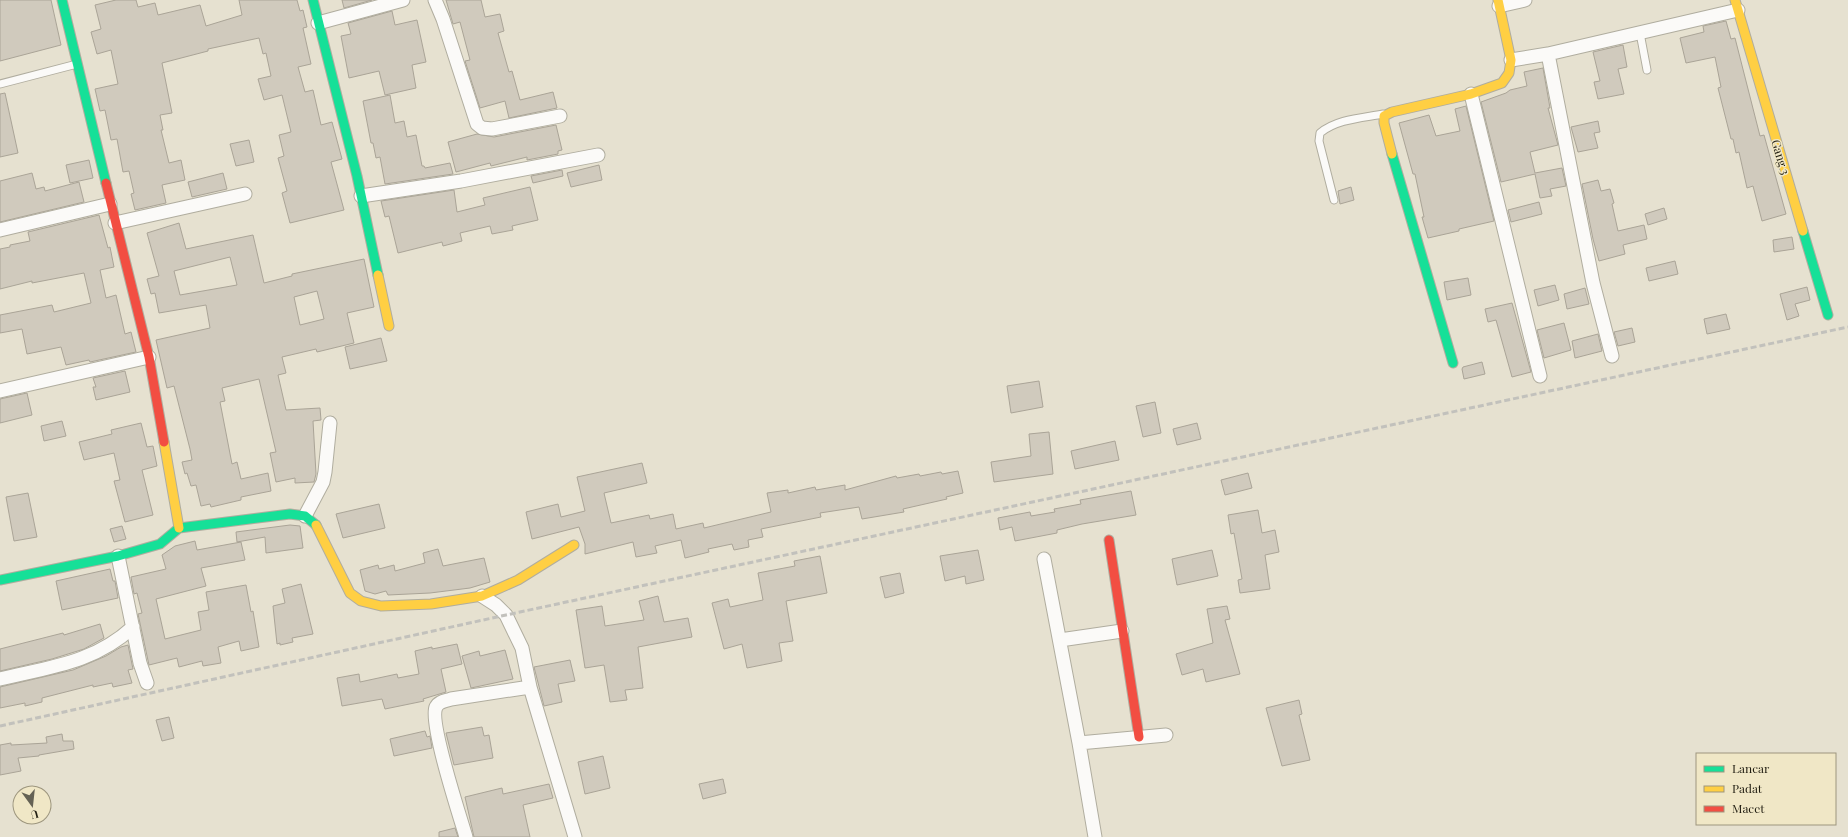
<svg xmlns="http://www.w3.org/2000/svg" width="1848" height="837" viewBox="0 0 1848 837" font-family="'Playfair Display',serif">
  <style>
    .building { fill: #d0cabd; stroke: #aaa497; fill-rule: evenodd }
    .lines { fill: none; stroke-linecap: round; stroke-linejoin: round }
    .lane-casing { stroke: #b0ad9f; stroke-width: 9 }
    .street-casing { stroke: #b0ad9f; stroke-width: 15 }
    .fast-casing { stroke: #b0ad9f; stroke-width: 11 }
    .slow-casing { stroke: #b0ad9f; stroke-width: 11 }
    .jam-casing { stroke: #b0ad9f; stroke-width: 11 }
    .lane { stroke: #fbfaf8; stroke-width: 7 }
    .street { stroke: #fbfaf8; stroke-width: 13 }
    .fast { stroke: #16e098; stroke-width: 9 }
    .slow { stroke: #ffcf43; stroke-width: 9 }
    .jam { stroke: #f24e42; stroke-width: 9 }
    .rail { stroke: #c2c1bc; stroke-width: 3; stroke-dasharray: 6 3; stroke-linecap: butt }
    .labels { text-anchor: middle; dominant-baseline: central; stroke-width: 3; stroke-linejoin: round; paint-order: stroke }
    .street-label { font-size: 12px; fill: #201d11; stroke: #f0e7c6 }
  </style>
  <rect width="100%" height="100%" fill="#e6e1d0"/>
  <path class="building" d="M 0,0 L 51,0 L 61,45 L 0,61 Z
    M 116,0 L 136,0 L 138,7 L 155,3 L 158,15 L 200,5 L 206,26 L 242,15 L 239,0 L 297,0 L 300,11 L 303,10 L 307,27 L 303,28 L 311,64 L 298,67 L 305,92 L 313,90 L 321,125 L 332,122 L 342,159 L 331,162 L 344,210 L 290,223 L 282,193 L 287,191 L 278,158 L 284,156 L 279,135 L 291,132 L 282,95 L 264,100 L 258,79 L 271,76 L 266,53 L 263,54 L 259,38 L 208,49 L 208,51 L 162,63 L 172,113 L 160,115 L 163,130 L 161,130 L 169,163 L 181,160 L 185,180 L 162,185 L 166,203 L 135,210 L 131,194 L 134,193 L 129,171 L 123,172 L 117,139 L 111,140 L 105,110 L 100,111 L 95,89 L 118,84 L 111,50 L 97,54 L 91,32 L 101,29 L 95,5 Z
    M 342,0 L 372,0 L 344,8 Z
    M 446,0 L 481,0 L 485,17 L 500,14 L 504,31 L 498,33 L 509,72 L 512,71 L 520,100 L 553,92 L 557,108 L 509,118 L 505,101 L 480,108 L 465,61 L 470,60 L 460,22 L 453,24 Z
    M 392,11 L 395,25 L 417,20 L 426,62 L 412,65 L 416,88 L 385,95 L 379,71 L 349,78 L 341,36 L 351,34 L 348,23 Z
    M 1726,21 L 1731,39 L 1735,38 L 1760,136 L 1764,135 L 1786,214 L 1762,221 L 1753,186 L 1747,188 L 1739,152 L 1736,153 L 1733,139 L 1731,139 L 1718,88 L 1721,87 L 1715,57 L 1686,63 L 1680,38 L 1704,32 L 1703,26 Z
    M 1623,45 L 1627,67 L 1618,69 L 1624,94 L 1598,99 L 1594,82 L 1600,81 L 1593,52 Z
    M 1543,68 L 1550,108 L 1548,108 L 1558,145 L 1530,152 L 1535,173 L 1562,168 L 1566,186 L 1550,189 L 1552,196 L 1540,198 L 1535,174 L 1501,182 L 1481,102 L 1506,93 L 1510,90 L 1527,86 L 1524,72 Z
    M 5,93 L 18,153 L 0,157 L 0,94 Z
    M 390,95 L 395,123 L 404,121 L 407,137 L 416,135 L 422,166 L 424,166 L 425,168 L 450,163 L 453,174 L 385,184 L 380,157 L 376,158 L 373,143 L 371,143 L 363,101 Z
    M 1466,106 L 1494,221 L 1459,229 L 1459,231 L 1428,238 L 1422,217 L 1424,217 L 1415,174 L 1413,174 L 1399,123 L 1429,115 L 1436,136 L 1460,131 L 1455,109 Z
    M 1598,121 L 1600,132 L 1594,133 L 1598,148 L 1578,152 L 1571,127 Z
    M 556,125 L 562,150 L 558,151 L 558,154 L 527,160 L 527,157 L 491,166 L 490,163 L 456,172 L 448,142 L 477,134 L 494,137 Z
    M 249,140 L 254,162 L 236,166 L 230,144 Z
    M 89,160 L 93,178 L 70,183 L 66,165 Z
    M 599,165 L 602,180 L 571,187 L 567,173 Z
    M 562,170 L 563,176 L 533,183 L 531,176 Z
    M 32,173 L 36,189 L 44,187 L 45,191 L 79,182 L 84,202 L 0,222 L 0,181 Z
    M 223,173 L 227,189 L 192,197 L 188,182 Z
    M 1598,180 L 1601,191 L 1610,189 L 1614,203 L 1612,204 L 1618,231 L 1644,225 L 1647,239 L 1623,245 L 1625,254 L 1599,261 L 1593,239 L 1582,184 Z
    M 530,187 L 538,220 L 512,226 L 513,230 L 492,234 L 490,226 L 460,233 L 462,241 L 443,246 L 442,242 L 398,253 L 389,216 L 385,217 L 381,201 L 454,190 L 457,212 L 485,205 L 483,198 Z
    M 1351,187 L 1354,200 L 1340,204 L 1338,191 Z
    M 1539,202 L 1542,214 L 1511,222 L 1508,210 Z
    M 1664,208 L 1667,219 L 1648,225 L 1645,214 Z
    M 99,215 L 108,248 L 110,247 L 114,267 L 100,270 L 106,298 L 116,295 L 125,334 L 131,332 L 136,352 L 90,362 L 89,360 L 66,365 L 61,347 L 27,354 L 22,329 L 0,333 L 0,315 L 52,305 L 54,312 L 91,303 L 84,273 L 32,283 L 32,281 L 0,289 L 0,249 L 10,247 L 10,245 L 30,241 L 28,232 Z
    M 179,223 L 186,249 L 253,235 L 264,283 L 292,276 L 292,274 L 364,259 L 374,307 L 347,313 L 354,343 L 317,352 L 316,349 L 282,357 L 286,373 L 278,375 L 286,410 L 320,408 L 321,420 L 313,421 L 316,474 L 314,482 L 295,483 L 295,478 L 276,482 L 270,453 L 276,452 L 259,379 L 222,388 L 225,401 L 220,402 L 232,464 L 237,462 L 241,479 L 268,473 L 271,491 L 241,497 L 241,500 L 211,507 L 210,504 L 201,506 L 196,485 L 191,486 L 187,473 L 185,474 L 182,462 L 192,460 L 190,449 L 174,386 L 167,388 L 156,340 L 210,328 L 206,305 L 159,313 L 155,293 L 151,294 L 147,279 L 159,276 L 147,233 ZM 230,257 L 237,285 L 180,295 L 174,271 ZM 317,291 L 324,319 L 300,325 L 294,297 Z
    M 1792,237 L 1794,249 L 1774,252 L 1773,240 Z
    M 1675,261 L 1678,274 L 1649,281 L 1646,268 Z
    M 1468,278 L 1471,295 L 1447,300 L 1444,282 Z
    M 1555,285 L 1559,300 L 1538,306 L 1534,290 Z
    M 1807,287 L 1810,300 L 1795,304 L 1799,316 L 1787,320 L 1780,294 Z
    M 1585,288 L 1589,304 L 1567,309 L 1564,294 Z
    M 1512,303 L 1531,372 L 1512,377 L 1496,320 L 1488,322 L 1485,309 Z
    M 1726,314 L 1730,329 L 1707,334 L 1704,319 Z
    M 1564,323 L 1571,350 L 1544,358 L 1537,330 Z
    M 1632,328 L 1635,342 L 1618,346 L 1614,332 Z
    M 1598,334 L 1602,351 L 1575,358 L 1572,341 Z
    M 381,338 L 387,361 L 350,369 L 345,347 Z
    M 1482,362 L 1485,374 L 1464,379 L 1462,369 L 1463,367 Z
    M 125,371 L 130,392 L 96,400 L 93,387 L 96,387 L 93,378 Z
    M 1039,381 L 1043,407 L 1011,413 L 1007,386 Z
    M 27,393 L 32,415 L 0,423 L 0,399 Z
    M 1155,402 L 1161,433 L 1143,437 L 1136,406 Z
    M 62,421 L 66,436 L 44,441 L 41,426 Z
    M 141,423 L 147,447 L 153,446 L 157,466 L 142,470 L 153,515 L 125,522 L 114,481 L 120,480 L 114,453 L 84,460 L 79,442 L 112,434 L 111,430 Z
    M 1197,423 L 1201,439 L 1177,445 L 1173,429 Z
    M 1049,432 L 1053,474 L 994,482 L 991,462 L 1031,456 L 1029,434 Z
    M 1115,441 L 1119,460 L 1075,469 L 1071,451 Z
    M 642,463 L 647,483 L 604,493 L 611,523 L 649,515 L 650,519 L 673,514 L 676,529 L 703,523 L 704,528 L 771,512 L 767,493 L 788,490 L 788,493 L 815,487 L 816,490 L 845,485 L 845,490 L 896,476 L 897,478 L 919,474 L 920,476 L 941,472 L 942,474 L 958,471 L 963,493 L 946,497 L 947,499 L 903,509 L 904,512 L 862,519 L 859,507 L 820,513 L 821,517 L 761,529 L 763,537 L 748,540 L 749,547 L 734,550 L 732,544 L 708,549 L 709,552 L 685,558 L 681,540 L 655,546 L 657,553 L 636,557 L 633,542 L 585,554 L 585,544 L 579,527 L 532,539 L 526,512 L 558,504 L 561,517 L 585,511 L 577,477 Z
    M 1248,473 L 1252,488 L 1225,495 L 1221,480 Z
    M 1131,491 L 1136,515 L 1082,524 L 1057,530 L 1057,533 L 1015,541 L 1012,527 L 1000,530 L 998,518 L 1030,512 L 1031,516 L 1055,512 L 1054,509 L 1081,504 L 1080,500 Z
    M 28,493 L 37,537 L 14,541 L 6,497 Z
    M 379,504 L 385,528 L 343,538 L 336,514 Z
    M 1258,510 L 1262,533 L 1275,530 L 1279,552 L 1265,555 L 1270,589 L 1240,593 L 1238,580 L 1242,579 L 1234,533 L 1231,534 L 1228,515 Z
    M 290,525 L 300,526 L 303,548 L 266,553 L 265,537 L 237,542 L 236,532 Z
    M 122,526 L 126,539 L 114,542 L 110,529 Z
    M 195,541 L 197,550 L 241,542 L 245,560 L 201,568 L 206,586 L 156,599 L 165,639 L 201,630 L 198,612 L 209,610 L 206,592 L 246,585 L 251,612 L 253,611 L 259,647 L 241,651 L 239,641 L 218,647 L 221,663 L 203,666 L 202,661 L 179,667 L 177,658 L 149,665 L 138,614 L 142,613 L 137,593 L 134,594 L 131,577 L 166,569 L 162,555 L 175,546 Z
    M 438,549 L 443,566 L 484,558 L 490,582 L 470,588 L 430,593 L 388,595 L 386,591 L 375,594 L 365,591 L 360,570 L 378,565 L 379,569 L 394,565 L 395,571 L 425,563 L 423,553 Z
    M 978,550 L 984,580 L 966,584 L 965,576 L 945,581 L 940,556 Z
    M 1212,550 L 1218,576 L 1177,585 L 1172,559 Z
    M 820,556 L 827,593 L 786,601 L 793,641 L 779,643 L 782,661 L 747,668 L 742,644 L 724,649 L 712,603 L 728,599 L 730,607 L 763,600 L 758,573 L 795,566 L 794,561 Z
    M 110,569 L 113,581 L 115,581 L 118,598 L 62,610 L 56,581 Z
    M 900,573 L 904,593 L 885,598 L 880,577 Z
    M 301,584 L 313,634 L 292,638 L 293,642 L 280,645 L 280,643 L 277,644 L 273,606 L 285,603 L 282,589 Z
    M 658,596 L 664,622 L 688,618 L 692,637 L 638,647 L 643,688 L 625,690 L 627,700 L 610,702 L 604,665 L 585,668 L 576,610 L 602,606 L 605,626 L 644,620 L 639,601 Z
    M 1227,606 L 1230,619 L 1225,620 L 1240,674 L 1206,682 L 1203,669 L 1182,675 L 1176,654 L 1213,643 L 1207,609 Z
    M 100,624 L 104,638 L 84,649 L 52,659 L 0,671 L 0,649 L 63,633 L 64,635 Z
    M 457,644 L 462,664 L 441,669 L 446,692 L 423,699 L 424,701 L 385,709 L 382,699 L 342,706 L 337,678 L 359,674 L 360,682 L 397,674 L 398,678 L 419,674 L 415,651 L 432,647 L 432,649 Z
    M 128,645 L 133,669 L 128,670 L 132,683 L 113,687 L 112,683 L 93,687 L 93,685 L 42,698 L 42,702 L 25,706 L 25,703 L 0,708 L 0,687 L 73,670 L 106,656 L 121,647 Z
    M 505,650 L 513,679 L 471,688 L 462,656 L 479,651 L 480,656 Z
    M 570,660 L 575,681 L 558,684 L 562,702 L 544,706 L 534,667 Z
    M 1299,700 L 1302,714 L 1299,715 L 1310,760 L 1282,766 L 1266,708 Z
    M 169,717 L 174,738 L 162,741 L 156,720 Z
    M 482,727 L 484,736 L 489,735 L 493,758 L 454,765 L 446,733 Z
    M 425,731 L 427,737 L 430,736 L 432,748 L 394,756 L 390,739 Z
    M 62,734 L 63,741 L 73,741 L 74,749 L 39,755 L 39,756 L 18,758 L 21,771 L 0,775 L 0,745 L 11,743 L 11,745 L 47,743 L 46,737 Z
    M 603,756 L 610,788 L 585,794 L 578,762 Z
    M 723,779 L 726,793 L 703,799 L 699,784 Z
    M 549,784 L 553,798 L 523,805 L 530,837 L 474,837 L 465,797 L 502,788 L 503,794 Z
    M 455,828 L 458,837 L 439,837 L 439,832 Z"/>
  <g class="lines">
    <defs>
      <path id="lane" d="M 1640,33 L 1647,70
        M 0,84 L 77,64
        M 1334,200 L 1319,141 L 1320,133 C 1337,119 1362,118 1383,114"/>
      <path id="street" d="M 435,0 L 443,19 L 477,124 L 482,128 L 492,129 L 560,116
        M 1499,6 L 1525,0
        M 318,23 L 403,0
        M 1548,54 L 1593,283 L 1612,356
        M 1511,60 L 1548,54 L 1738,10
        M 1471,94 L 1540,376
        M 361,196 L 461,181 L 598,155
        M 115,223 L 245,194
        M 0,230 L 110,204
        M 0,391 L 149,357
        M 305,516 L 323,482 L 325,472 L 330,423
        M 118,556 L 140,663 L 147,683
        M 1044,559 L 1079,743
        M 482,596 L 496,605 L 506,615 L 522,648 L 530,687 L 575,837
        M 1060,640 L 1122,631
        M 0,679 C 50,667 94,663 133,627
        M 466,837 C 460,817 429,722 436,707 C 439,701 446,701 451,699 L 530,687
        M 1095,837 L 1079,743 L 1166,735"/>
      <path id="fast" d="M 62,0 L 106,183
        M 313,0 L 357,176 L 378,275
        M 1392,154 L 1453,363
        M 1803,231 L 1828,315
        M 0,580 L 118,556 L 160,544 L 179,528 L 290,514 L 305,516 L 316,525"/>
      <path id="slow" d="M 1735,0 L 1803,231
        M 1392,154 L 1384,123 L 1384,116 L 1392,112 L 1471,94 L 1502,83 L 1509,73 L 1511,60 L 1498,0
        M 378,275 L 389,326
        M 164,442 L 179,528
        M 316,525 L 350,593 L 361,601 L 381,606 L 431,604 L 482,596 L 518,580 L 574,545"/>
      <path id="jam" d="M 106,183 L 149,357 L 164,442
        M 1109,540 L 1139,737"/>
    </defs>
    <use href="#lane" class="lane-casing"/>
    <use href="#street" class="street-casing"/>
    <use href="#fast" class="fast-casing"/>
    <use href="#slow" class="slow-casing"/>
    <use href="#jam" class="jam-casing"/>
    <use href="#lane" class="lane"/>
    <use href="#street" class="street"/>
    <use href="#fast" class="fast"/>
    <use href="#slow" class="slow"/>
    <use href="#jam" class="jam"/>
    <path class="rail" d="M 0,726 L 506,615 L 1848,327"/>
  </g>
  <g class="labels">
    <g class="street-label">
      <text transform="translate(1781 157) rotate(73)">Gang 3</text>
    </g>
  </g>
  <rect x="1696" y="753" width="140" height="72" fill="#f0e7c6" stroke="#9d967e"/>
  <rect x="1704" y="766" width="20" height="6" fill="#16e098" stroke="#9d967e"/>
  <text x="1732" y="773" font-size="12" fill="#201d11">Lancar</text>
  <rect x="1704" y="786" width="20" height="6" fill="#ffcf43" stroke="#9d967e"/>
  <text x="1732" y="793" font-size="12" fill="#201d11">Padat</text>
  <rect x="1704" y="806" width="20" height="6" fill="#f24e42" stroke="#9d967e"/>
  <text x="1732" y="813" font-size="12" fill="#201d11">Macet</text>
  <g transform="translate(32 805) rotate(165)"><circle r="19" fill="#f0e7c6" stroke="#9d967e"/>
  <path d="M0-3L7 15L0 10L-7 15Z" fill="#656254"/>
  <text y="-6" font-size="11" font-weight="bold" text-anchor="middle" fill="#201d11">U</text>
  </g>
</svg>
